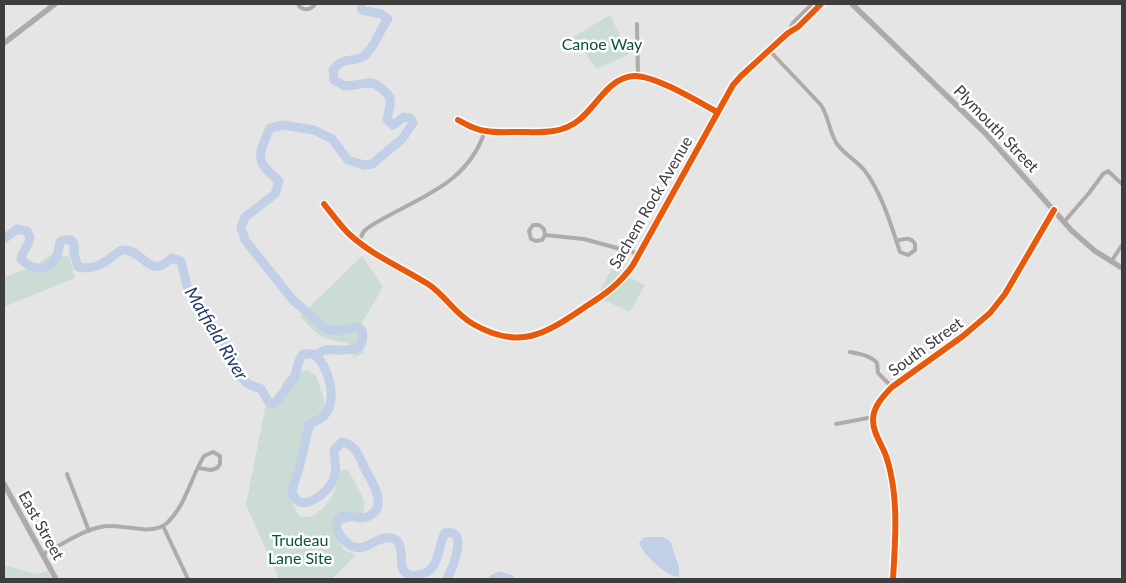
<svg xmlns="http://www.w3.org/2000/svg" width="1126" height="583" viewBox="0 0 1126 583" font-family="Lato,sans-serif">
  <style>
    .green { fill: #cbdcd4 }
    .water { fill: #c1cfe7 }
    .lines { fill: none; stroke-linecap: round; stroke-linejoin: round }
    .river { stroke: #c1cfe7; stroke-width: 9 }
    .street { stroke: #afaba9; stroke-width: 4 }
    .secondary { stroke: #aeaaa8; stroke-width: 5.5 }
    .cycleway-casing { stroke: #fff; stroke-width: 9 }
    .cycleway { stroke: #e8590c; stroke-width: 6 }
    .labels { text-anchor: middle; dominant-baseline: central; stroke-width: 5; stroke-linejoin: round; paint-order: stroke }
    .park-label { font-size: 16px; fill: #065439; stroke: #fff }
    .street-label { font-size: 16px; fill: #3d3d3d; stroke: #fff }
    .water-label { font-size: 18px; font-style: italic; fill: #203a66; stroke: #fff }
  </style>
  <rect width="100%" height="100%" fill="#e5e5e6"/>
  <path class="green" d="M 610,15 L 629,54 L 597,69 L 573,37 Z
    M 56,251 L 60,255 L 69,257 L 75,278 L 4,307 L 4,277 L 35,266 Z
    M 362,256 L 383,287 L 358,330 L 364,353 L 352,358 L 354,354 L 353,347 C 345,340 334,342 325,338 C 315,334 308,324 300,316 Z
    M 611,269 L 645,285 L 630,312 L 597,297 Z
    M 307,370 L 316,376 C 319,386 328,402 324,413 C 321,421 313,428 309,436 C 298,455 290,479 293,502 C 298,531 324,512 332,496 C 336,488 338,479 341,471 L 347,469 C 353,479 373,507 360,516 C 355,521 345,523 338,526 L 335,534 L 344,550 L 356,555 L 332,579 L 279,579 L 246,505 L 267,398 L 272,400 L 277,398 C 285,378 283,375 307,370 Z
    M 4,565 L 36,574 L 48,571 L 51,579 L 4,579 Z"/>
  <path class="water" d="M 646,537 L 663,537 L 670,541 L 679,567 L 679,577 C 667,577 643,555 639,543 L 643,538 Z"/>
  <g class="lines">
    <path class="river" d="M 4,239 L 17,229 L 27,231 L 30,237 C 29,246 22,251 21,259 C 31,270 47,273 56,258 C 58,254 59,247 60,242 L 63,240 L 71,240 L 74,244 L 74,254 L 78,267 C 93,270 102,265 114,255 C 117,253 119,250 124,250 C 138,248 149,273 162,265 C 166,263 169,260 172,258 L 181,261 L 187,286 L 195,302 L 230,350 L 239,375 L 248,384 L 261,389 L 268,401 L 273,404 L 276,402 C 281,395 288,388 293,380 C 298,371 296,362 303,354 L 314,354 C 329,367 339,400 323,417 C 319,420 313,422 309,425 L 300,465 L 292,490 L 293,495 L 299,502 C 313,506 332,488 335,475 C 337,467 334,458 334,450 L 342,442 C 357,445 360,459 366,471 C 373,483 388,507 369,516 C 360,521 351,515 342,516 C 337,520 336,522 337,529 C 339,534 342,538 345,541 C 364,559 373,535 391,538 C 410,542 393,571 410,575 C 414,576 418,575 422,574 C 441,568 437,547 445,533 C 470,528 452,569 447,579
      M 316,356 C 318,354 320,352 323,351 C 336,346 368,360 362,330 L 357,327 L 339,331 L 327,330 L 293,300 L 245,240 L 241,227 L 245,217 L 275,194 L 279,181 C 254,160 258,157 270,128 L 283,125 L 314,130 L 332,139 L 348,160 L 364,165 L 372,164 L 402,139 L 413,123 L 410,118 L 404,117 L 393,125 L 387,120 L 390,106 L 390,97 C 369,75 371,85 345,86 L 334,80 L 333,70 C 343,56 353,63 364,56 C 374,49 380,29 388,19 L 381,14 L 362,10 L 361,4
      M 493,579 L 499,576 L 510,579"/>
    <path class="street" d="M 298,4 C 302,11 310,11 315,4
      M 637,24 L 638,76
      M 789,31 L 793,23 L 812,4
      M 769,50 L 821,105 C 829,117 829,132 837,144 C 845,155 857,161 865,171 C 882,194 890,222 899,249 L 900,252 L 908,255 L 915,250 L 915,244 C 910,236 904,239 896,241
      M 458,120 C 467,125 476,130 486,131 C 496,133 507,132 517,132 C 538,132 561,135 579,120 C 596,107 609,77 634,76 C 654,75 699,102 717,112
      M 324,204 C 332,214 339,224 348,233 C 371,255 401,267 428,284 C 445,295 455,314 473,324 C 520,351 545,334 585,307 C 604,295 620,284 633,265 L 733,85 L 741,76 L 788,33 L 798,27 L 821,4
      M 1064,222 L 1089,193 L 1103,174 L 1108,171 L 1122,184
      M 545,235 L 542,240 L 536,241 L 531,239 L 529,231 L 533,225 L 539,225 L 544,229 L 545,235 L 584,239 L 639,254
      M 359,241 L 364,231 L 369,227 C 414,198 466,188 485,131
      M 1111,262 L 1122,245
      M 850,352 C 860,354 870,355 877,363 L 878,373 L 892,387
      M 836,424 L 873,417
      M 67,474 L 89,531
      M 163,526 L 188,579
      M 43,554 C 64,544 87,526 110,526 C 127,525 152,536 167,523 C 186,505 191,477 204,456 L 213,452 L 220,456 L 220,464 L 217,468 L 211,470 L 199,468
      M 893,579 C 895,545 898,508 891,475 C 890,469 888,462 886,456 C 882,444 873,434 873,420 C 873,407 883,396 892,387 L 963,336 L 990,313 L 1005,294 L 1054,210"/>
    <path class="secondary" d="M 852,4 L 985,133 L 1072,231 L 1095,251 L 1122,268
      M 4,43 L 55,4
      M 4,484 L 56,579"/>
    <defs>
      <path id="cycleway" d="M 458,120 C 467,125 476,130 486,131 C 496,133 507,132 517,132 C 538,132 561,135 579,120 C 596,107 609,77 634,76 C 654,75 699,102 717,112
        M 324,204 C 332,214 339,224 348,233 C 371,255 401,267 428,284 C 445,295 455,314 473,324 C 520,351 545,334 585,307 C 604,295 620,284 633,265 L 733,85 L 741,76 L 788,33 L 798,27 L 821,4
        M 893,579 C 895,545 898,508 891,475 C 890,469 888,462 886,456 C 882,444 873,434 873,420 C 873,407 883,396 892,387 L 963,336 L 990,313 L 1005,294 L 1054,210"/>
    </defs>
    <use href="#cycleway" class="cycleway-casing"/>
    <use href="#cycleway" class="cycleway"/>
  </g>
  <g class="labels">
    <g class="park-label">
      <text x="602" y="43">Canoe Way</text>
      <text x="300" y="539">Trudeau<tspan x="300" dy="18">Lane Site</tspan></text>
    </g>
    <g class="street-label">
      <text transform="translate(997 128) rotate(46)">Plymouth Street</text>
      <text transform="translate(650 202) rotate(-60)">Sachem Rock Avenue</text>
      <text transform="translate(925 346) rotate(-36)">South Street</text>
      <text transform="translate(42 525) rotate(61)">East Street</text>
    </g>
    <g class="water-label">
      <text transform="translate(217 333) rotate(59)">Matfield River</text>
    </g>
  </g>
  <rect width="1126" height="583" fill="none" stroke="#3d3d3d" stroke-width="10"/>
</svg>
